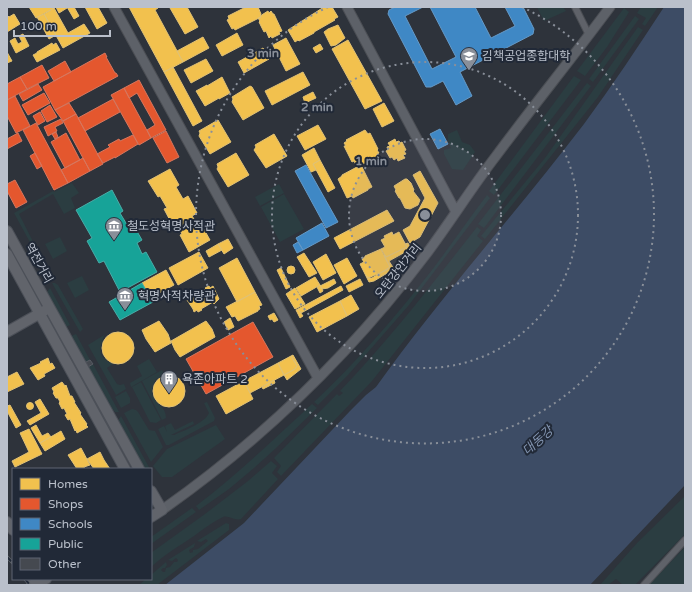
<svg xmlns="http://www.w3.org/2000/svg" width="692" height="592" viewBox="0 0 692 592" font-family="'Varela Round','Noto Sans KR',sans-serif">
  <style>
    .green { fill: #2b3d41 }
    .water { fill: #3d4c65 }
    .homes { fill: #f2c14e; stroke: #e1c174 }
    .shops { fill: #e4572e; stroke: #d7765d }
    .schools { fill: #3f88c5; stroke: #6499c7 }
    .public { fill: #17a398; stroke: #48aca7 }
    .building { fill: #454950; stroke: #575b63 }
    .lines { fill: none; stroke-linecap: round; stroke-linejoin: round }
    .street-casing { stroke: #4b4e54; stroke-width: 8 }
    .secondary-casing { stroke: #4b4e54; stroke-width: 11 }
    .primary-casing { stroke: #4c5058; stroke-width: 12 }
    .street { stroke: #5f6269; stroke-width: 6 }
    .secondary { stroke: #5d6168; stroke-width: 9 }
    .primary { stroke: #61646b; stroke-width: 10 }
    .rail-casing { stroke: #5d6167; stroke-width: 3.5 }
    .rail { stroke: #212937; stroke-width: 2; stroke-dasharray: 6; stroke-linecap: butt }
    .ring { fill: none; stroke: #898f99; stroke-width: 2; stroke-dasharray: 2 4 }
    .labels { text-anchor: middle; dominant-baseline: central; stroke-width: 4; stroke-linejoin: round; paint-order: stroke }
    .poi-label { font-size: 12px; fill: #bac0cb; stroke: #212937; text-anchor: start }
    .street-label { font-size: 12px; fill: #bac0cb; stroke: #212937 }
    .water-label { font-size: 13px; font-style: italic; fill: #8395b1; stroke: #212937 }
    .centre { fill: #898f99; stroke: #212937; stroke-width: 2 }
    .ring-label { font-size: 12px; text-anchor: middle; font-weight: bold; fill: #898f99; stroke: #212937; stroke-width: 4; stroke-linejoin: round; paint-order: stroke }
  </style>
  <rect width="100%" height="100%" fill="#2e333b"/>
  <path class="green" d="M 537,7 L 563,7 L 566,11 L 544,21 Z
    M 641,7 L 658,7 L 645,26 L 642,24 L 646,18 L 637,13 Z
    M 624,8 L 629,12 L 607,47 L 585,76 L 577,71 Z
    M 635,16 L 639,19 L 593,82 L 589,79 Z
    M 638,27 L 643,30 L 598,97 L 485,239 L 481,236 L 545,158 Z
    M 574,76 L 581,80 L 494,195 L 489,191 Z
    M 587,83 L 591,86 L 484,228 L 478,224 Z
    M 457,130 L 462,142 L 470,145 L 475,152 L 463,170 L 452,169 L 444,154 L 444,150 L 451,148 L 448,141 L 448,134 Z
    M 72,183 L 79,193 L 71,198 L 75,208 L 64,214 L 53,194 L 19,214 L 46,267 L 44,268 L 14,213 L 53,191 L 54,192 Z
    M 279,184 L 284,193 L 260,206 L 255,197 Z
    M 284,194 L 304,229 L 280,242 L 261,207 Z
    M 487,195 L 490,198 L 409,305 L 348,375 L 318,405 L 314,402 C 357,362 396,316 432,270 C 451,245 468,220 487,195 Z
    M 477,227 L 481,230 L 477,236 L 483,241 L 372,381 L 281,476 L 277,472 L 281,466 L 274,458 L 337,394 L 339,396 L 343,393 L 340,391 C 390,339 433,283 477,227 Z
    M 60,237 L 67,251 L 53,259 L 45,244 Z
    M 82,276 L 89,290 L 75,298 L 67,283 Z
    M 52,283 L 55,283 L 58,285 L 83,329 L 80,332 Z
    M 50,288 L 70,325 L 66,327 L 48,294 L 47,292 Z
    M 76,334 L 90,360 L 86,362 L 71,336 Z
    M 104,335 C 101,348 95,356 113,364 L 107,368 L 117,384 L 120,385 L 124,384 L 126,389 L 116,395 L 88,345 Z
    M 149,359 L 157,372 L 131,387 L 130,383 L 142,376 L 137,366 Z
    M 93,364 L 119,412 L 115,412 L 113,410 L 88,367 Z
    M 162,370 L 165,375 L 156,379 C 143,403 166,401 166,418 L 162,420 L 142,381 Z
    M 141,382 L 161,420 L 156,423 L 150,422 L 132,387 Z
    M 126,391 L 130,398 L 130,403 L 121,408 L 115,397 Z
    M 207,402 L 215,418 L 214,421 L 169,445 L 166,445 L 158,429 L 164,426 L 167,432 L 165,426 L 171,423 L 175,430 L 193,421 L 194,424 L 171,435 L 174,435 C 183,431 205,423 209,413 L 204,403 Z
    M 312,404 L 317,408 L 275,449 L 254,468 L 229,489 L 199,510 L 196,506 C 237,475 274,439 312,404 Z
    M 132,409 L 136,410 L 138,412 L 149,430 L 155,431 L 163,447 L 151,462 L 124,413 Z
    M 121,416 L 150,469 L 145,469 L 119,422 L 119,419 Z
    M 216,425 L 225,439 L 172,477 L 162,477 L 153,466 L 167,449 Z
    M 271,461 L 277,466 L 272,473 L 278,479 L 241,519 C 234,521 229,515 223,517 C 213,522 203,529 194,536 C 179,546 164,555 151,567 L 151,553 L 155,550 L 205,514 L 248,481 Z
    M 685,496 L 685,534 L 635,585 L 623,585 L 616,579 L 608,585 L 600,585 L 637,543 Z
    M 192,508 L 196,512 L 151,544 L 151,537 Z
    M 226,523 L 229,524 L 229,530 L 157,585 L 139,585 L 146,579 L 151,579 L 151,575 L 166,562 L 167,565 L 165,568 L 163,568 L 161,570 L 163,572 L 165,572 L 166,568 L 170,567 L 174,562 L 177,562 L 178,560 L 176,558 L 172,561 L 168,560 L 195,543 L 194,547 L 189,550 L 190,553 L 193,552 L 193,550 L 198,549 L 208,541 L 206,539 L 201,542 L 197,541 Z
    M 685,547 L 685,585 L 649,585 Z"/>
  <path class="water" d="M 664,7 L 685,7 L 685,485 L 590,585 L 165,585 L 244,523 L 350,411 L 366,395 L 376,387 C 441,296 516,213 584,124 C 612,86 638,47 664,7 Z"/>
  <path class="homes" d="M 29,7 L 56,7 L 36,18 Z
    M 56,7 L 67,7 L 67,8 L 59,13 Z
    M 67,7 L 74,7 L 79,16 L 74,19 Z
    M 85,7 L 98,7 L 107,23 L 97,29 Z
    M 129,7 L 157,7 L 158,8 L 155,10 L 183,62 L 164,72 Z
    M 171,7 L 187,7 L 198,27 L 185,34 L 170,8 Z
    M 246,7 L 258,7 L 261,14 L 260,15 L 261,17 L 235,30 L 234,28 L 232,29 L 227,20 L 229,19 L 228,16 Z
    M 324,7 L 332,7 L 338,17 L 334,19 L 335,20 L 314,32 L 314,33 L 299,41 L 298,40 L 295,42 L 288,30 Z
    M 54,8 L 68,33 L 84,24 L 90,33 L 63,48 L 44,14 Z
    M 268,11 L 269,13 L 271,11 L 273,14 L 274,14 L 282,31 L 279,32 L 280,34 L 272,38 L 271,36 L 269,38 L 266,31 L 264,32 L 259,22 L 260,21 L 258,18 L 261,17 L 260,16 Z
    M 14,14 L 20,24 L 7,32 L 7,15 L 9,17 Z
    M 44,14 L 56,35 L 49,39 L 37,17 Z
    M 338,25 L 345,38 L 336,45 L 331,46 L 324,32 L 328,29 Z
    M 237,33 L 243,45 L 222,56 L 216,45 Z
    M 23,34 L 29,46 L 16,53 L 10,41 L 15,38 L 18,44 L 22,42 L 19,36 Z
    M 203,37 L 209,48 L 183,62 L 177,51 Z
    M 286,38 L 300,64 L 286,71 L 273,45 Z
    M 348,40 L 382,101 L 365,109 L 332,49 Z
    M 52,43 L 53,45 L 56,43 L 60,50 L 37,62 L 33,55 L 37,53 L 37,52 Z
    M 320,44 L 323,49 L 316,53 L 313,48 Z
    M 263,48 L 269,59 L 244,73 L 238,62 Z
    M 7,52 L 12,61 L 7,63 Z
    M 206,59 L 213,71 L 191,83 L 184,70 Z
    M 173,67 L 202,121 L 193,126 L 164,72 Z
    M 303,72 L 310,85 L 272,105 L 265,91 Z
    M 222,77 L 230,93 L 219,99 L 219,98 L 205,106 L 196,91 L 207,85 L 207,86 Z
    M 250,86 L 252,87 L 264,108 L 243,120 L 232,102 L 233,99 L 232,97 Z
    M 313,92 L 316,98 L 305,103 L 303,97 Z
    M 384,103 L 394,121 L 382,127 L 373,109 Z
    M 218,120 L 231,142 L 210,154 L 199,136 L 200,133 L 199,131 Z
    M 318,125 L 326,139 L 305,150 L 297,136 Z
    M 365,130 L 368,134 L 370,133 L 378,149 L 377,150 L 379,153 L 377,154 L 378,156 L 359,166 L 358,164 L 356,165 L 354,161 L 352,162 L 344,146 L 346,146 L 344,143 L 347,141 L 346,140 Z
    M 274,134 L 287,156 L 266,168 L 254,150 L 256,147 L 255,145 Z
    M 395,139 L 396,142 L 399,141 L 400,143 L 402,142 L 406,150 L 404,151 L 406,154 L 403,155 L 405,158 L 398,161 L 397,158 L 394,160 L 392,157 L 390,158 L 386,151 L 388,150 L 387,147 L 390,146 L 388,143 Z
    M 314,148 L 320,160 L 313,164 L 316,170 L 311,172 L 302,155 Z
    M 236,153 L 249,175 L 228,187 L 217,169 L 218,167 L 217,164 Z
    M 320,160 L 335,188 L 328,192 L 313,164 Z
    M 357,167 L 358,169 L 362,167 L 372,187 L 368,189 L 368,190 L 353,198 L 352,196 L 347,198 L 338,179 L 342,176 L 342,175 Z
    M 170,169 L 179,185 L 176,187 L 183,199 L 188,196 L 197,213 L 192,216 L 198,225 L 201,224 L 210,240 L 189,252 L 180,235 L 182,234 L 176,224 L 173,226 L 164,209 L 167,208 L 160,196 L 158,197 L 148,181 Z
    M 420,171 L 438,203 L 420,237 L 410,243 L 403,230 L 410,226 L 425,198 L 413,175 Z
    M 405,179 L 407,179 L 411,183 L 414,190 L 413,191 L 420,200 L 418,205 L 410,209 L 405,208 L 400,198 L 399,198 L 395,191 L 396,190 L 394,186 Z
    M 387,210 L 394,221 L 340,249 L 334,238 Z
    M 392,232 L 393,235 L 399,232 L 407,247 L 386,257 L 381,249 L 385,247 L 381,240 L 385,238 L 384,236 Z
    M 228,239 L 233,248 L 224,254 L 218,244 Z
    M 408,243 L 410,247 L 407,251 L 389,261 L 394,269 L 374,281 L 369,282 L 366,276 L 367,276 L 368,278 L 372,278 L 390,267 L 384,256 L 385,255 L 386,257 L 407,247 L 405,244 Z
    M 218,244 L 222,250 L 209,257 L 206,251 Z
    M 381,249 L 390,267 L 387,270 L 368,278 L 367,276 L 366,276 L 360,264 L 364,262 L 362,259 L 365,257 L 365,256 Z
    M 199,252 L 208,268 L 178,285 L 169,268 Z
    M 304,253 L 317,273 L 309,277 L 297,257 Z
    M 326,254 L 336,273 L 323,280 L 313,262 Z
    M 237,258 L 255,292 L 237,302 L 219,268 Z
    M 347,258 L 357,276 L 344,284 L 334,265 Z
    M287 270a4 4 0 1 1 8 0a4 4 0 1 1-8 0Z
    M 281,268 L 290,287 L 286,289 L 277,270 Z
    M 166,270 L 174,285 L 150,298 L 142,283 Z
    M 315,277 L 320,285 L 301,296 L 296,288 Z
    M 334,279 L 336,283 L 328,288 L 322,289 L 320,286 Z
    M 360,279 L 363,285 L 349,292 L 346,286 Z
    M 320,285 L 323,291 L 320,293 L 317,287 Z
    M 209,286 L 210,288 L 213,286 L 219,299 L 214,304 L 213,302 L 201,309 L 202,310 L 198,312 L 197,310 L 194,312 L 193,309 L 187,300 L 190,298 L 189,297 L 193,295 L 194,296 L 199,293 L 198,292 L 206,289 L 205,288 Z
    M 341,286 L 343,290 L 301,313 L 298,309 Z
    M 295,288 L 305,304 L 295,309 L 286,294 Z
    M 255,292 L 262,305 L 259,306 L 260,309 L 258,310 L 258,311 L 238,321 L 235,316 L 232,317 L 226,307 Z
    M 351,295 L 359,309 L 347,316 L 340,301 Z
    M 340,301 L 347,316 L 317,332 L 309,317 Z
    M 298,309 L 303,316 L 300,318 L 296,310 Z
    M 274,313 L 278,320 L 274,322 L 272,319 L 270,320 L 268,316 Z
    M 230,318 L 234,327 L 228,330 L 224,322 Z
    M 159,321 L 168,334 L 171,343 L 155,352 L 146,339 L 142,330 Z
    M 206,321 L 212,329 L 215,337 L 180,357 L 175,350 L 171,341 Z
    M102 348a16 16 0 1 1 32 0a16 16 0 1 1-32 0Z
    M 293,355 L 301,369 L 287,380 L 284,375 L 295,369 L 297,366 L 291,356 Z
    M 291,356 L 297,366 L 295,369 L 284,375 L 278,363 Z
    M 48,358 L 50,364 L 52,363 L 55,368 L 44,374 L 45,376 L 38,380 L 30,368 L 41,363 L 40,362 Z
    M 278,363 L 284,375 L 250,393 L 244,381 Z
    M 17,372 L 24,384 L 7,392 L 7,377 Z
    M153 391a16 16 0 1 1 32 0a16 16 0 1 1-32 0Z
    M 274,380 L 275,383 L 263,389 L 262,387 Z
    M 244,381 L 253,399 L 226,414 L 216,396 Z
    M 62,382 L 65,386 L 66,385 L 70,396 L 72,396 L 75,402 L 74,402 L 81,413 L 80,414 L 87,424 L 86,425 L 88,427 L 77,433 L 76,430 L 75,431 L 70,419 L 68,420 L 65,415 L 67,414 L 64,408 L 62,409 L 59,403 L 60,402 L 58,398 L 56,398 L 53,393 L 54,392 L 52,388 Z
    M 40,399 L 49,414 L 30,425 L 27,421 L 41,413 L 35,402 Z
    M26.5 406a3.5 3.5 0 1 1 7 0a3.5 3.5 0 1 1-7 0Z
    M 10,405 L 21,425 L 16,428 L 7,411 L 7,406 Z
    M 36,425 L 42,436 L 48,433 L 51,437 L 40,443 L 31,428 Z
    M 29,429 L 42,454 L 15,467 L 12,461 L 29,452 L 20,433 Z
    M 61,431 L 65,439 L 45,451 L 40,443 Z
    M 81,448 L 90,465 L 84,467 L 85,469 L 77,469 L 68,455 Z
    M 100,452 L 104,460 L 110,469 L 94,469 L 87,459 Z"/>
  <path class="shops" d="M 105,53 L 107,57 L 106,57 L 115,73 L 116,73 L 118,76 L 55,110 L 43,87 Z
    M 65,61 L 71,72 L 54,81 L 48,71 Z
    M 42,65 L 49,78 L 27,89 L 20,77 Z
    M 20,77 L 27,89 L 7,100 L 7,84 Z
    M 139,80 L 166,130 L 151,138 L 147,130 L 155,125 L 137,93 L 129,98 L 124,88 Z
    M 38,84 L 42,90 L 23,101 L 19,94 Z
    M 124,88 L 151,138 L 139,145 L 111,95 Z
    M 44,93 L 50,103 L 28,115 L 22,105 Z
    M 15,96 L 30,126 L 16,133 L 7,116 L 7,100 Z
    M 113,99 L 120,112 L 85,131 L 78,118 Z
    M 69,103 L 76,114 L 63,121 L 55,110 Z
    M 50,105 L 57,117 L 47,122 L 41,111 Z
    M 40,112 L 45,121 L 38,125 L 33,116 Z
    M 76,114 L 103,164 L 90,171 L 63,121 Z
    M 61,119 L 63,123 L 55,127 L 57,131 L 48,136 L 44,127 Z
    M 36,123 L 68,183 L 54,190 L 23,130 Z
    M 166,131 L 179,157 L 167,163 L 153,138 Z
    M 56,132 L 58,137 L 55,139 L 52,134 Z
    M 18,133 L 22,141 L 7,149 L 7,139 Z
    M 66,133 L 80,160 L 65,168 L 51,142 Z
    M 133,135 L 138,144 L 115,158 L 115,157 L 103,163 L 97,154 L 110,147 L 108,145 L 119,139 L 120,141 Z
    M 35,153 L 42,166 L 37,169 L 30,156 Z
    M 83,158 L 90,171 L 68,183 L 61,170 Z
    M 15,180 L 27,202 L 16,208 L 7,191 L 7,184 Z
    M 253,322 L 273,357 L 206,394 L 186,359 Z"/>
  <path class="schools" d="M 395,7 L 423,7 L 405,16 L 432,69 L 456,57 L 430,7 L 475,7 L 491,38 L 515,26 L 505,7 L 523,7 L 534,29 L 533,34 L 460,72 L 472,96 L 456,105 L 443,81 L 431,87 L 426,87 L 388,14 L 389,10 Z
    M 440,129 L 448,144 L 438,149 L 430,134 Z
    M 306,165 L 338,222 L 326,228 L 295,171 Z
    M 322,223 L 329,236 L 303,250 L 296,238 Z
    M 298,242 L 303,250 L 297,253 L 293,245 Z"/>
  <path class="public" d="M 112,190 L 123,211 L 120,213 L 126,223 L 131,221 L 142,240 L 137,243 L 142,254 L 146,252 L 157,272 L 120,292 L 104,261 L 99,263 L 87,241 L 92,238 L 76,210 Z
    M 142,283 L 153,302 L 120,320 L 109,302 Z"/>
  <path class="building" d="M 90,360 L 93,364 L 88,367 L 86,362 Z"/>
  <g class="lines">
    <defs>
      <path id="street" d="M 575,7 L 589,35
        M 644,585 L 685,540"/>
      <path id="secondary" d="M 114,7 L 318,378
        M 347,7 L 456,212
        M 162,510 C 263,439 353,351 427,253 C 451,221 472,187 496,156 C 533,106 573,57 610,7"/>
      <path id="primary" d="M 7,231 L 139,469
        M 7,254 L 125,469
        M 7,332 L 44,311
        M 151,491 L 162,510 L 151,517
        M 7,522 L 13,530
        M 32,585 L 46,579"/>
    </defs>
    <use href="#street" class="street-casing"/>
    <use href="#secondary" class="secondary-casing"/>
    <use href="#primary" class="primary-casing"/>
    <use href="#street" class="street"/>
    <use href="#secondary" class="secondary"/>
    <use href="#primary" class="primary"/>
    <defs>
      <path id="rail" d="M 7,557 L 13,563
        M 25,579 L 30,585"/>
    </defs>
    <use href="#rail" class="rail-casing"/>
    <use href="#rail" class="rail"/>
  </g>
  <circle cx="425" cy="215" r="76" fill="#898f99" fill-opacity=".12"/>
  <g class="ring">
    <circle cx="425" cy="215" r="76"/>
    <circle cx="425" cy="215" r="153"/>
    <path d="M522 7A229 229 0 1 1 328 7"/>
  </g>
  <defs>
    <symbol id="university-pin" viewBox="-11 -11 22 30"><path d="M0 17L-7.5 6A9.5 9.5 0 1 1 7.5 6Z" fill="#898f99" stroke="#212937"/><path d="M0-5L7-2L0 1L-7-2ZM-4 1L0 2.5L4 1V4Q0 6-4 4Z" fill="#fff"/></symbol>
    <symbol id="museum-pin" viewBox="-11 -11 22 30"><path d="M0 17L-7.5 6A9.5 9.5 0 1 1 7.5 6Z" fill="#898f99" stroke="#212937"/><path d="M0-6L6-3V-2H-6V-3ZM-5-1h2V3h-2ZM-1-1h2V3h-2ZM3-1h2V3H3ZM-6 4H6V6H-6Z" fill="#fff"/></symbol>
    <symbol id="building-pin" viewBox="-11 -11 22 30"><path d="M0 17L-7.5 6A9.5 9.5 0 1 1 7.5 6Z" fill="#898f99" stroke="#212937"/><path d="M-4-6H4V6H1V3H-1V6H-4ZM-2.5-4.3h1.7v1.8h-1.7ZM.8-4.3h1.7v1.8H.8ZM-2.5-1h1.7V.8h-1.7ZM.8-1h1.7V.8H.8Z" fill="#fff"/></symbol>
  </defs>
  <g fill-rule="evenodd">
    <use href="#university-pin" x="459" y="46" width="20" height="27"/>
    <use href="#museum-pin" x="104" y="216" width="20" height="27"/>
    <use href="#museum-pin" x="115" y="286" width="20" height="27"/>
    <use href="#building-pin" x="159" y="369" width="20" height="27"/>
  </g>
  <g class="labels">
    <g class="poi-label">
      <text x="482" y="56">김책공업종합대학</text>
      <text x="127" y="226">철도성혁명사적관</text>
      <text x="138" y="296">혁명사적차량관</text>
      <text x="182" y="379">욕존아파트 2</text>
    </g>
    <g class="street-label">
      <text transform="translate(39 263) rotate(61)">역전거리</text>
      <text transform="translate(398 271) rotate(-51)">오탄강안거리</text>
    </g>
    <g class="water-label">
      <text transform="translate(538 441) rotate(-42)">대동강</text>
    </g>
  </g>
  <circle cx="425" cy="215" r="6" class="centre"/>
  <g class="ring-label">
    <text x="263" y="57">3 min</text>
    <text x="317" y="111">2 min</text>
    <text x="371" y="165">1 min</text>
  </g>
  <rect width="692" height="592" fill="none" stroke="#bac0cb" stroke-width="16"/>
  <rect x="12" y="468" width="140" height="112" fill="#212937" stroke="#5e6572"/>
  <rect x="20" y="478" width="20" height="12" fill="#f2c14e" stroke="#5e6572"/>
  <text x="48" y="488" font-size="12" fill="#bac0cb">Homes</text>
  <rect x="20" y="498" width="20" height="12" fill="#e4572e" stroke="#5e6572"/>
  <text x="48" y="508" font-size="12" fill="#bac0cb">Shops</text>
  <rect x="20" y="518" width="20" height="12" fill="#3f88c5" stroke="#5e6572"/>
  <text x="48" y="528" font-size="12" fill="#bac0cb">Schools</text>
  <rect x="20" y="538" width="20" height="12" fill="#17a398" stroke="#5e6572"/>
  <text x="48" y="548" font-size="12" fill="#bac0cb">Public</text>
  <rect x="20" y="558" width="20" height="12" fill="#454950" stroke="#5e6572"/>
  <text x="48" y="568" font-size="12" fill="#bac0cb">Other</text>
  <path d="M14 30v6h96v-6" fill="none" stroke="#bac0cb" stroke-width="2"/>
  <text x="20" y="30" font-size="12" fill="#bac0cb" stroke="#212937" stroke-width="3" paint-order="stroke">100 m</text>
</svg>
